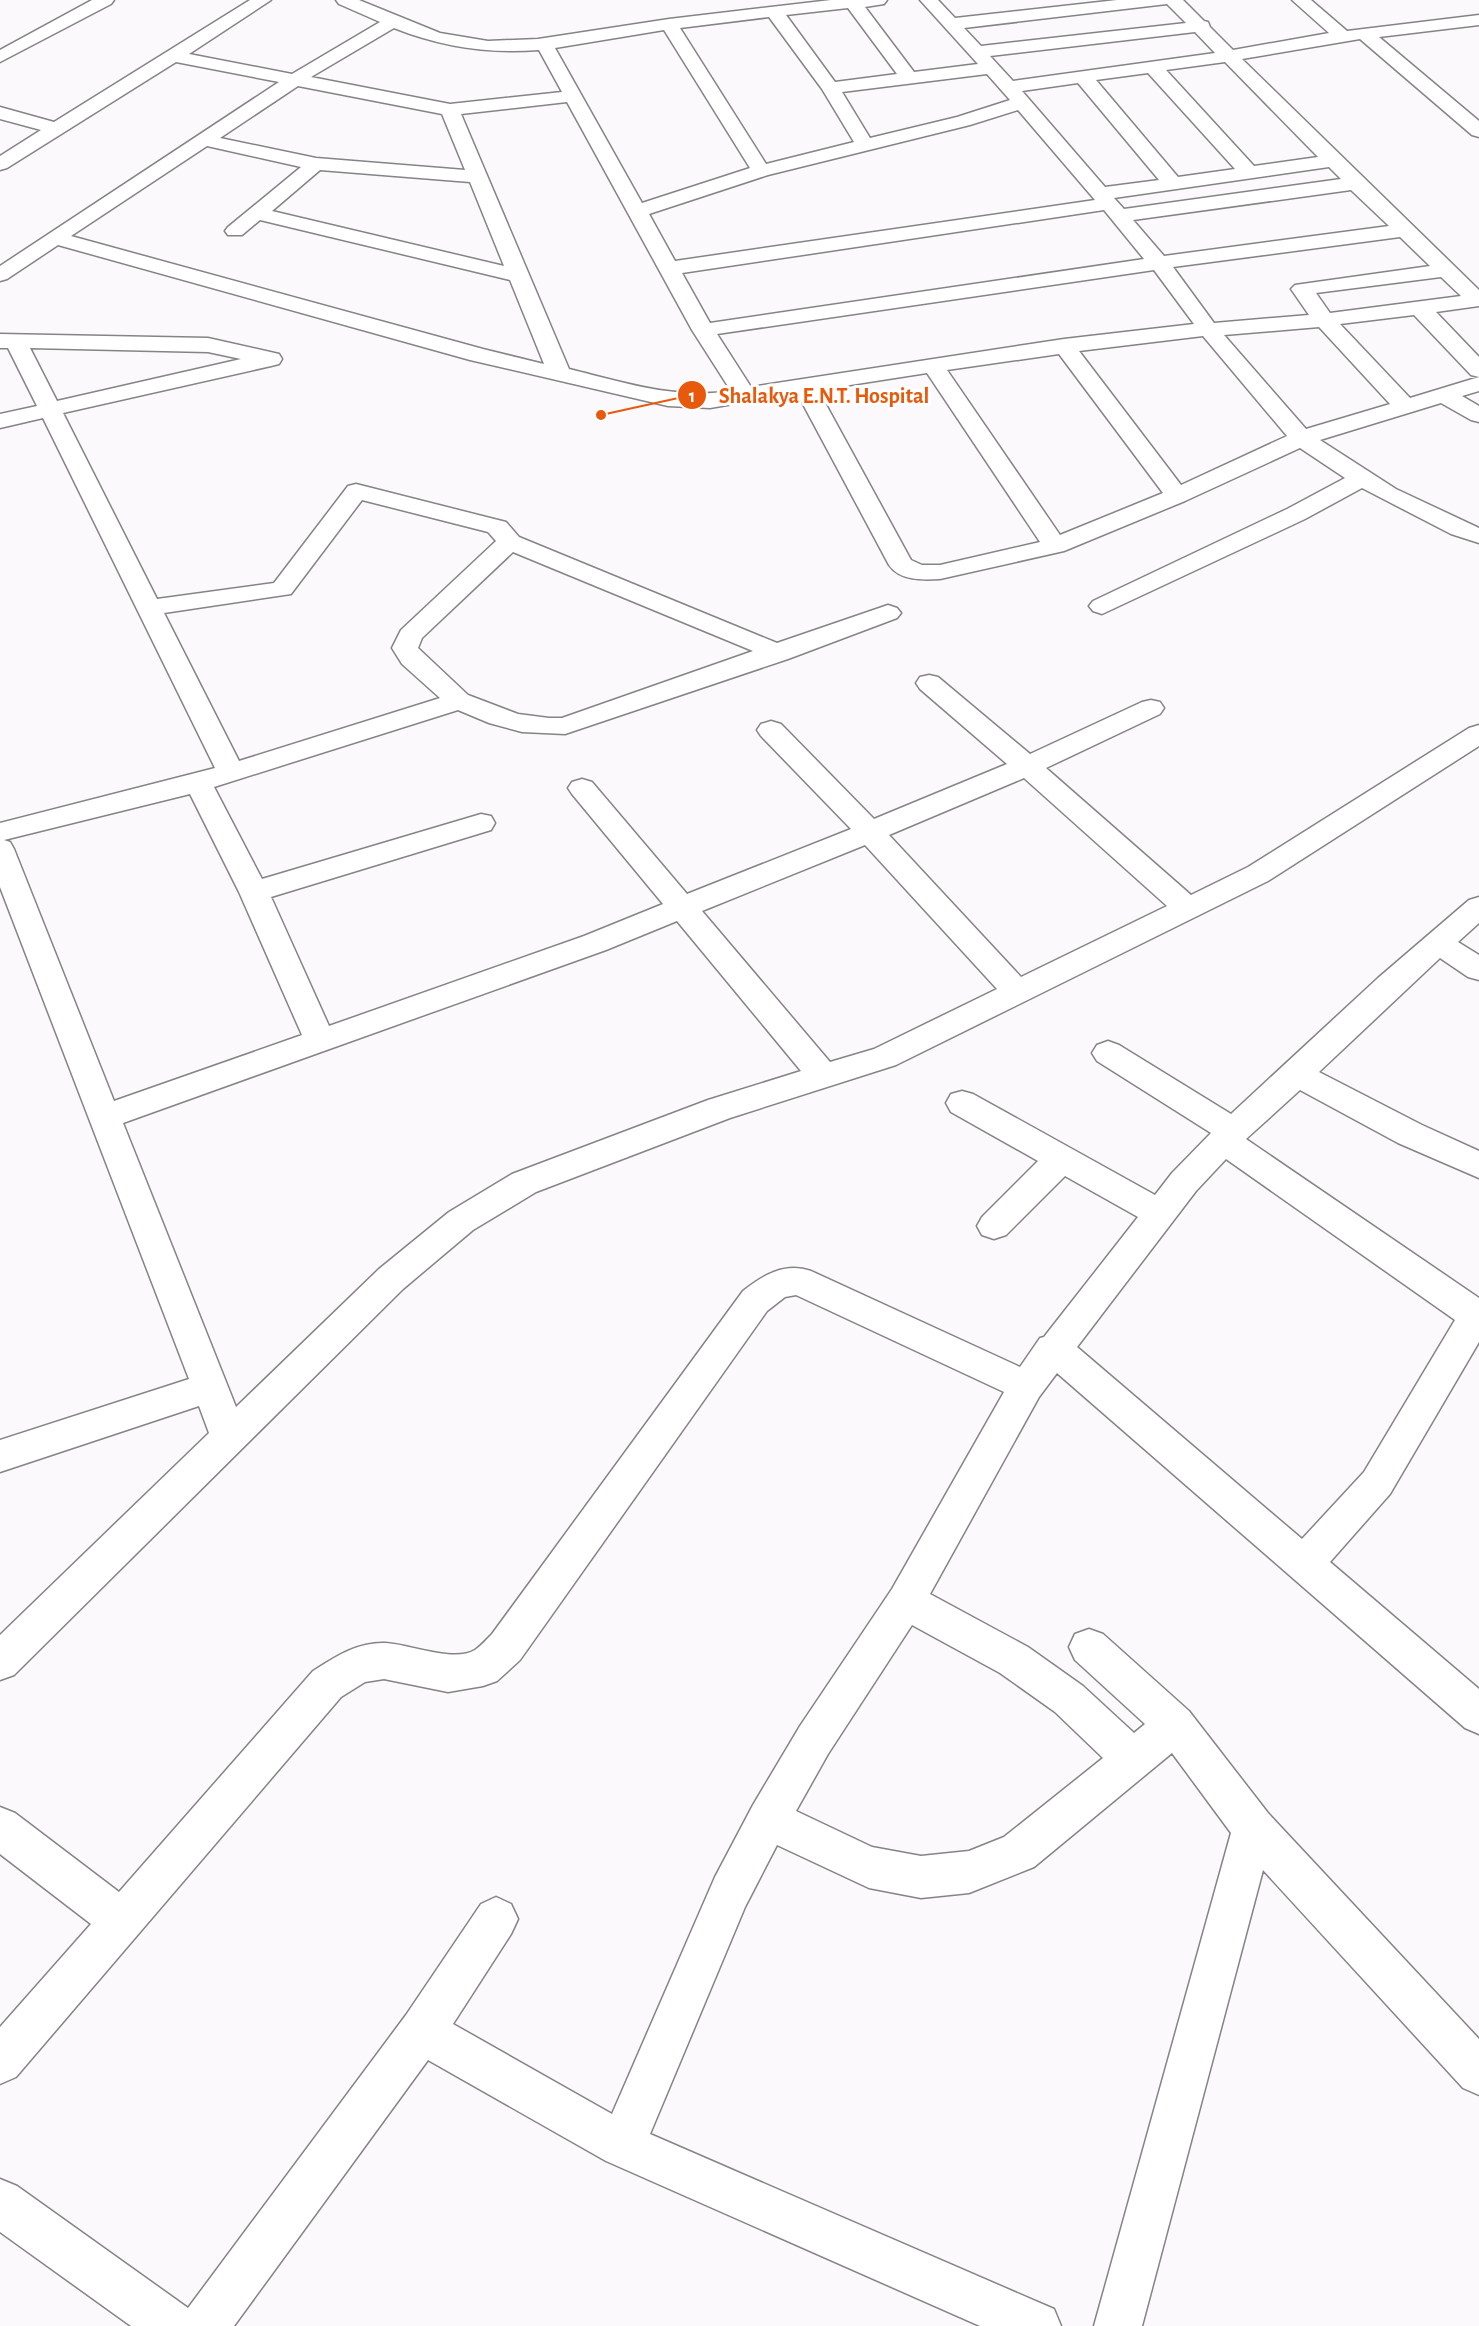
<svg xmlns="http://www.w3.org/2000/svg" width="1479" height="2326" viewBox="0 0 1479 2326" font-family="'Alegreya Sans',sans-serif">
  <style>
    .lines { fill: none; stroke-linecap: round; stroke-linejoin: round }
    .minor-casing { stroke: #868386; stroke-width: 3 }
    .minor { fill: #fff; fill-rule: evenodd }
    .leader { fill: none; stroke: #e8590c; stroke-width: 2 }
    .callout-dot { fill: #e8590c; stroke: #fff; stroke-width: 2 }
    .mark-label { font-size: 18px; text-anchor: middle; font-weight: bold; fill: #fff }
    .callout-label { font-size: 22px; text-anchor: middle; font-weight: bold; fill: #e8590c; stroke: #fff; stroke-width: 6; stroke-linejoin: round; paint-order: stroke }
  </style>
  <rect width="100%" height="100%" fill="#fcf9fd"/>
  <g class="lines">
    <defs>
      <path id="minor" d="M 92,0 L 114,0 L 111,4 L 0,62 L 0,50 Z
        M 250,0 L 271,0 L 189,54 L 292,74 L 380,22 L 339,4 L 336,0 L 359,0 L 440,33 L 488,41 L 538,39 L 669,19 L 831,0 L 887,0 L 884,4 L 865,7 L 914,72 L 978,64 L 920,0 L 938,0 L 955,18 L 1117,0 L 1183,0 L 1204,21 L 1208,22 L 1210,27 L 1233,50 L 1329,33 L 1292,0 L 1311,0 L 1347,31 L 1479,15 L 1479,25 L 1379,37 L 1479,121 L 1479,137 L 1472,135 L 1360,39 L 1242,59 L 1479,290 L 1479,306 L 1436,312 L 1479,357 L 1479,377 L 1471,375 L 1414,315 L 1340,324 L 1410,398 L 1479,377 L 1479,391 L 1462,396 L 1479,406 L 1479,422 L 1471,420 L 1441,403 L 1320,440 L 1396,489 L 1479,528 L 1479,543 L 1451,534 L 1362,488 L 1305,519 L 1102,614 L 1093,611 L 1089,606 L 1093,601 L 1287,509 L 1345,478 L 1300,448 L 1185,501 L 1064,551 L 940,579 C 923,580 900,581 889,565 L 797,393 L 710,408 L 668,406 L 470,360 L 58,245 L 7,279 L 0,281 L 0,266 L 279,82 L 176,62 L 7,168 L 0,170 L 0,156 L 41,130 L 0,119 L 0,107 L 54,122 ZM 1167,4 L 1186,23 L 981,46 L 964,28 ZM 848,8 L 897,74 L 835,82 L 786,15 ZM 769,17 L 822,89 L 854,142 L 766,164 L 680,28 ZM 394,28 C 442,47 488,54 539,50 L 562,92 L 450,104 L 311,77 ZM 664,30 L 750,168 L 642,203 L 555,48 ZM 1195,32 L 1215,53 L 1013,81 L 990,56 ZM 1225,62 L 1318,157 L 1254,166 L 1166,70 ZM 1148,73 L 1235,169 L 1178,177 L 1096,80 ZM 987,74 L 1010,100 L 957,117 L 870,138 L 842,92 ZM 1078,83 L 1159,180 L 1105,187 L 1022,91 ZM 298,86 L 442,114 L 465,170 L 316,158 L 220,138 ZM 567,102 L 692,330 L 731,391 C 676,400 622,382 569,369 L 461,114 ZM 1018,110 L 1095,200 L 675,261 L 649,214 L 768,175 L 970,125 ZM 207,146 L 301,167 L 228,227 L 225,231 L 228,235 L 242,235 L 260,220 L 510,280 L 544,364 L 483,349 L 71,236 ZM 1329,167 L 1341,179 L 1124,209 L 1114,198 ZM 320,170 L 470,182 L 504,266 L 272,211 ZM 1351,190 L 1389,226 L 1164,256 L 1133,220 ZM 1104,210 L 1144,259 L 710,323 L 682,273 ZM 1400,237 L 1430,266 L 1295,285 L 1291,289 L 1309,315 L 1214,323 L 1173,267 ZM 1154,270 L 1194,324 L 1064,339 L 751,387 L 717,334 ZM 1441,277 L 1461,296 L 1330,313 L 1316,293 ZM 1319,327 L 1390,404 L 1306,429 L 1224,335 ZM 1203,336 L 1287,436 L 1181,485 L 1079,351 ZM 1059,354 L 1163,493 L 1060,535 L 947,370 ZM 927,373 L 1040,542 L 940,565 L 922,565 L 911,560 L 818,390 Z
        M 0,334 L 208,338 L 279,354 L 282,359 L 279,364 L 271,366 L 63,413 L 157,599 L 274,583 L 348,486 L 356,484 L 506,522 L 519,537 L 777,643 L 888,605 L 897,608 L 901,613 L 897,618 L 788,659 L 565,734 L 522,732 L 489,723 L 458,710 L 214,787 L 262,879 L 481,814 L 491,816 L 495,823 L 491,830 L 271,897 L 329,1026 L 584,936 L 663,904 L 572,794 L 568,788 L 572,782 L 582,779 L 592,782 L 687,894 L 851,829 L 761,736 L 757,730 L 761,724 L 771,721 L 781,724 L 874,819 L 1007,764 L 920,689 L 916,683 L 920,677 L 929,675 L 938,677 L 1030,754 L 1142,702 L 1151,700 L 1160,702 L 1164,708 L 1160,714 L 1046,768 L 1191,895 L 1248,867 L 1469,728 L 1479,725 L 1479,746 L 1268,881 L 896,1065 L 730,1118 L 536,1192 L 473,1230 L 403,1289 L 14,1675 L 0,1680 L 0,1635 L 209,1433 L 199,1406 L 0,1472 L 0,1440 L 189,1379 L 0,887 L 0,823 L 215,768 L 43,418 L 0,428 L 0,414 L 37,406 L 8,348 L 0,348 ZM 30,348 L 208,352 L 241,359 L 57,401 ZM 362,500 L 488,532 L 496,541 L 401,630 L 392,648 L 402,664 L 440,698 L 239,761 L 164,613 L 291,594 ZM 513,552 L 753,651 L 562,718 L 549,718 L 518,714 L 468,695 L 418,648 L 422,638 ZM 1024,778 L 1167,906 L 1021,977 L 889,835 ZM 190,794 L 239,892 L 302,1035 L 114,1101 L 14,849 L 10,842 L 4,840 ZM 865,845 L 997,989 L 874,1049 L 830,1062 L 702,911 ZM 677,921 L 801,1071 L 708,1100 L 512,1174 L 449,1212 L 379,1269 L 236,1407 L 123,1123 L 606,950 Z
        M 1479,897 L 1479,923 L 1458,942 L 1479,955 L 1479,980 L 1468,977 L 1440,958 L 1319,1072 L 1422,1125 L 1479,1151 L 1479,1178 L 1398,1143 L 1300,1090 L 1246,1139 L 1479,1298 L 1479,1342 L 1390,1494 L 1330,1562 L 1479,1689 L 1479,1734 L 1465,1728 L 1057,1373 L 1039,1397 L 930,1594 L 1028,1647 L 1083,1686 L 1134,1733 L 1145,1724 L 1075,1660 L 1069,1647 L 1075,1634 L 1089,1629 L 1103,1634 L 1189,1711 L 1268,1813 L 1479,2039 L 1479,2095 L 1463,2088 L 1263,1870 L 1142,2326 L 1094,2326 L 1231,1833 L 1172,1753 L 1034,1867 L 969,1893 L 921,1898 L 869,1888 L 777,1845 L 745,1907 L 650,2134 L 1054,2309 L 1061,2326 L 980,2326 L 606,2161 L 428,2060 L 234,2326 L 131,2326 L 0,2232 L 0,2179 L 17,2186 L 188,2308 L 406,2015 L 481,1904 L 496,1897 L 511,1904 L 518,1919 L 511,1934 L 453,2024 L 612,2114 L 715,1877 L 753,1805 L 800,1726 L 892,1589 L 1004,1392 L 796,1295 L 785,1297 L 767,1311 L 520,1660 L 497,1681 L 483,1686 L 448,1692 L 384,1679 L 365,1682 L 341,1697 L 16,2077 L 0,2084 L 0,2027 L 91,1924 L 0,1854 L 0,1807 L 15,1813 L 119,1892 L 313,1671 C 335,1657 357,1642 385,1643 C 409,1644 454,1663 475,1650 C 481,1646 487,1639 492,1634 L 743,1291 C 763,1275 785,1262 811,1271 L 1020,1367 L 1040,1338 L 1044,1337 L 1138,1217 L 1065,1176 L 1006,1235 L 994,1239 L 982,1235 L 977,1226 L 982,1217 L 1038,1161 L 951,1112 L 946,1103 L 951,1094 L 962,1091 L 973,1094 L 1155,1195 L 1172,1173 L 1211,1133 L 1097,1061 L 1092,1053 L 1097,1045 L 1108,1041 L 1119,1045 L 1231,1114 L 1378,978 L 1469,900 ZM 1226,1159 L 1455,1320 L 1364,1472 L 1302,1539 L 1077,1347 L 1196,1191 ZM 912,1625 L 1000,1673 L 1055,1712 L 1103,1758 L 1004,1837 L 969,1851 L 921,1856 L 872,1847 L 796,1811 L 828,1754 Z"/>
    </defs>
    <use href="#minor" class="minor-casing"/>
    <use href="#minor" class="minor"/>
  </g>
  <path class="leader" d="M601 415L692 395"/>
  <g class="callout-dot">
    <circle cx="601" cy="415" r="6"/>
    <circle cx="692" cy="395" r="15"/>
  </g>
  <g class="mark-label">
    <text x="692" y="402">1</text>
  </g>
  <g class="callout-label">
    <text x="824" y="403">Shalakya E.N.T. Hospital</text>
  </g>
</svg>
